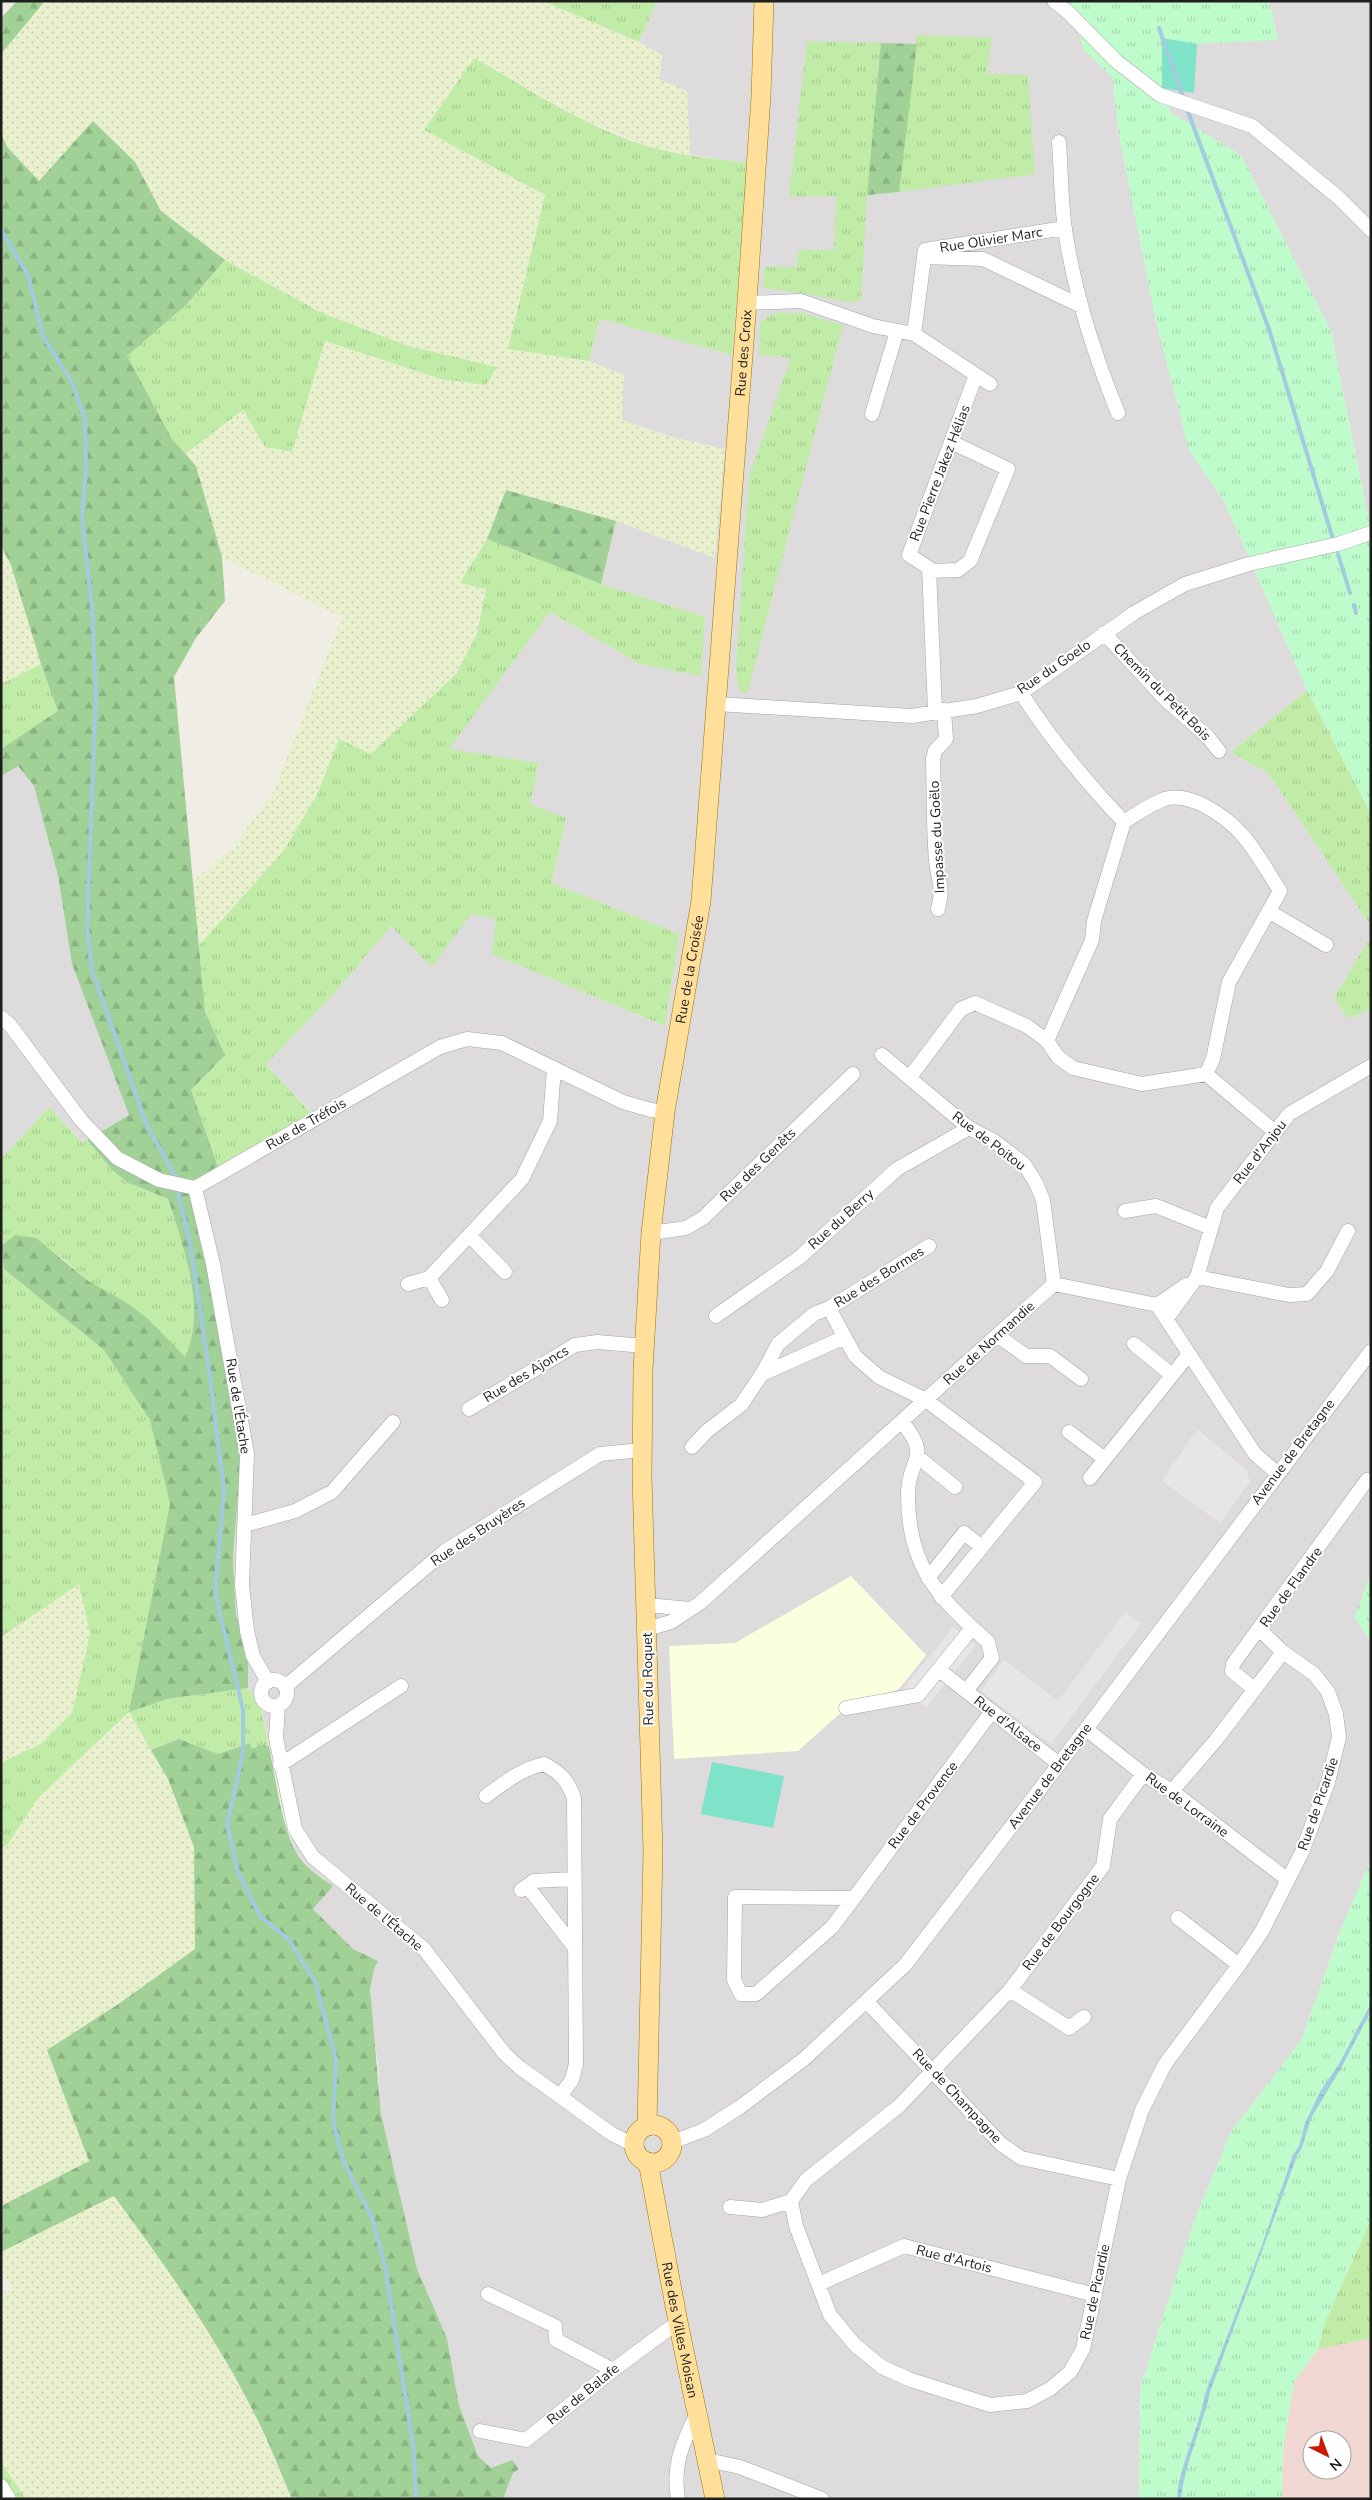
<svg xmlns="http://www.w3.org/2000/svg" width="1372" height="2500" viewBox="0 0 1372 2500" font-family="'Nunito Sans',sans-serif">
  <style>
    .residential { fill: #dddbdb }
    .commercial { fill: #f1d7d2; fill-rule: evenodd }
    .education { fill: #fbffde }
    .farmland { fill: url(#farmland-dots) }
    .grass { fill: url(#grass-tufts) }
    .forest { fill: url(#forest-firs) }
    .park { fill: url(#park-tufts) }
    .pitch { fill: #7ee3c8 }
    .parking { fill: #e6e6e6 }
    .water { fill: url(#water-ripples) }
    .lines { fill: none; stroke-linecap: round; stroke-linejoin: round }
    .stream { stroke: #a2cae0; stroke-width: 4 }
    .minor-casing { stroke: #a5a5a5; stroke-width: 15 }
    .major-casing { stroke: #997800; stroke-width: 20 }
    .minor { stroke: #fff; stroke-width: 14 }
    .major { stroke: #ffdf9a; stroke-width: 19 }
    .labels { text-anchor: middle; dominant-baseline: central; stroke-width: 4; stroke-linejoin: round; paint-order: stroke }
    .street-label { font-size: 14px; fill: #1e1e1e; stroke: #fff }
  </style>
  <defs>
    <pattern id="farmland-dots" width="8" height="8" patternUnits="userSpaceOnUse" patternTransform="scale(1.25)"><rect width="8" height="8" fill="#e9f0ce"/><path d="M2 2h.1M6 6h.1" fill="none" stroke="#c7cdb0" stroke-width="1.8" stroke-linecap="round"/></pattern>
    <pattern id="grass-tufts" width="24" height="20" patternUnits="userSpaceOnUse" patternTransform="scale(1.25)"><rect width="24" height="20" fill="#c1eca7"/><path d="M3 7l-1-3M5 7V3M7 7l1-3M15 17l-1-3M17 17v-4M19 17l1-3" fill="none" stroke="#a5ca8f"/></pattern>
    <pattern id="forest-firs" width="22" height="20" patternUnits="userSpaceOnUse" patternTransform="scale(1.25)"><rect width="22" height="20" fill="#a1d197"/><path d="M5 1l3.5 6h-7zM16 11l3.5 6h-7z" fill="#8ab382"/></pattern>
    <pattern id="park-tufts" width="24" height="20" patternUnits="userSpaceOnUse" patternTransform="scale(1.25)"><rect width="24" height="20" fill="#bffccb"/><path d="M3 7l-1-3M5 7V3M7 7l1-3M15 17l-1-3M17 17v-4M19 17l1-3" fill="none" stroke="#a4d8ae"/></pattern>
    <pattern id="water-ripples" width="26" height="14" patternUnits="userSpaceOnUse" patternTransform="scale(1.25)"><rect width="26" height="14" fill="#a2cae0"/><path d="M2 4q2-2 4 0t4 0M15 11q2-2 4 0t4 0" fill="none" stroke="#8badc0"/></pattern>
  </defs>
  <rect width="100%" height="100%" fill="#f0ede4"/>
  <path class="residential" d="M 657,1 L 1070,1 L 1084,50 L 1112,76 L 1119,135 L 1156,321 L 1189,450 L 1225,503 L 1307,690 L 1231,752 L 1269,774 L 1371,926 L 1371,937 L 1334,997 L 1348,1019 L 1371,1009 L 1371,1573 L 1355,1618 L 1371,1642 L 1371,1859 L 1339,1934 L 1302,2039 L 1231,2132 L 1194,2221 L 1140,2389 L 1139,2499 L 503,2499 L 513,2473 L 511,2460 L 491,2468 L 478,2456 L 459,2405 L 447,2338 L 417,2269 L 381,2114 L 378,2063 L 372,2025 L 370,1989 L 374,1969 L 359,1951 L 353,1949 L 313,1909 L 332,1886 L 315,1874 L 296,1852 L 287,1826 L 261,1707 L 248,1688 L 248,1655 L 236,1615 L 233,1558 L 241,1456 L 194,1182 L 311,1112 L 266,1064 L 333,995 L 391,926 L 471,914 L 497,919 L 492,954 L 664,1026 L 679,934 L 552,883 L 566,819 L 530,804 L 539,763 L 448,749 L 550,612 L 640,664 L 705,617 L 601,584 L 616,521 L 715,558 L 669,436 L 621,420 L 624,375 L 589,361 L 600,319 L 732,355 L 748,163 L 690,155 L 687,91 L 659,79 L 662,55 L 639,42 Z
    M 1269,1 L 1371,1 L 1371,531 L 1331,331 L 1241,155 L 1170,112 L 1162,88 L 1162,38 L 1278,39 Z
    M 18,766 L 34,786 L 58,876 L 72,964 L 129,1115 L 83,1142 L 49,1107 L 1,1159 L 1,776 Z"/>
  <path class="commercial" d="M 1371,2338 L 1371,2499 L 1282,2499 L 1283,2449 L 1294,2382 L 1318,2349 ZM 1312,2440 L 1342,2440 L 1342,2470 L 1312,2470 Z"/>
  <path class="education" d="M 851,1576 L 926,1655 L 899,1689 L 846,1708 L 798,1751 L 674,1759 L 669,1646 L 735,1643 Z"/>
  <path class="farmland" d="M 45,1 L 543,1 L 639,42 L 662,55 L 659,79 L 687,91 L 690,155 L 650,147 L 580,118 L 474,58 L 424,130 L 545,195 L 508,349 L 589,361 L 624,375 L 622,420 L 669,436 L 725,449 L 715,558 L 616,521 L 506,490 L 487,539 L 461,582 L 486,589 L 477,634 L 456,674 L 371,754 L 339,739 L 317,795 L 283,852 L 199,945 L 193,881 L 233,847 L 274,791 L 342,617 L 222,557 L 196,466 L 185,454 L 243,410 L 265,447 L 292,452 L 325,341 L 441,379 L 486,385 L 497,368 L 408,346 L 320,312 L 225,260 L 161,211 L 135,162 L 93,122 L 39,181 L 8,148 L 1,134 L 1,54 Z
    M 1,546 L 11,565 L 41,664 L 1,684 Z
    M 79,1584 L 90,1634 L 72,1713 L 42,1743 L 1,1763 L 1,1637 Z
    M 129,1712 L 168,1779 L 194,1847 L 195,1949 L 120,2003 L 47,2050 L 89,2161 L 1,2206 L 1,1848 L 7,1845 L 38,1798 Z
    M 114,2196 L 170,2272 L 210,2335 L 255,2415 L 292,2499 L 26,2499 L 1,2462 L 1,2292 L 13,2289 L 1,2271 L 1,2252 Z"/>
  <path class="grass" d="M 543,1 L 657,1 L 639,42 Z
    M 917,35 L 992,38 L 987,74 L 1028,75 L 1035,174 L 899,192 Z
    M 807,41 L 881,43 L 867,195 L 861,301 L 848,302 L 807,294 L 763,288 L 764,267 L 797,267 L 798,250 L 834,250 L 836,196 L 789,197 Z
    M 474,58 C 530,90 589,129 650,147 C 682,156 716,159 748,163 L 732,355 L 600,319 L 589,361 L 508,349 L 545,195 L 424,130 Z
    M 225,260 L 320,312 L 408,346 L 497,367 L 486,385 L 441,379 L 325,341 L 292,452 L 265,447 L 243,410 L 185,454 L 172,439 L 126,355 L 187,304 Z
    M 774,313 L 802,313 L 843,325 L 747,694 L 739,690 L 736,669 L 749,477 L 791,358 L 759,355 L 760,323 Z
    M 487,539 L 601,584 L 705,617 L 701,676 L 640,664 L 550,612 L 449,749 L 539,763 L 530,804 L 566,818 L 552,883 L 679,934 L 665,1026 L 492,954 L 496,919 L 471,914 L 432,967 L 391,926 L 333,995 L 266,1064 L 311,1113 L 218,1167 L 191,1090 L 225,1055 L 205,1012 L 199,945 L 283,852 L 317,795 L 339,739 L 371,754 L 456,674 L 477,634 L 486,589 L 460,583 Z
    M 41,664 L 59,711 L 1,749 L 1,684 Z
    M 1307,690 L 1371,814 L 1371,926 L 1269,774 L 1231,752 Z
    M 1371,937 L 1371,1009 L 1348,1019 L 1334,997 Z
    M 49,1107 L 82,1142 L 87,1140 L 112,1170 L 127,1182 L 168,1199 C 183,1246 207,1310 185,1357 L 124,1301 L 87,1280 L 61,1257 L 15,1235 L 1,1246 L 1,1159 Z
    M 1,1258 L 4,1269 L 104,1350 L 150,1420 L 170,1504 L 129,1711 L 167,1699 L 248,1688 L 261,1707 L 269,1747 L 262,1744 L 252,1750 L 250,1743 L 218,1754 L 179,1739 L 151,1750 L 129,1712 L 38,1798 L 7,1845 L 1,1848 L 1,1763 L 42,1743 L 72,1713 L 90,1634 L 79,1584 L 1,1637 Z
    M 1371,2219 L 1371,2338 L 1318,2349 L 1325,2322 Z
    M 1,2462 L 26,2499 L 1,2499 Z"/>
  <path class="forest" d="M 17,1 L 45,1 L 1,54 L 1,18 Z
    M 881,43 L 917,44 L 899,192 L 867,195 Z
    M 93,121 L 135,162 L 161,211 L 225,260 L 187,304 L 127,356 L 172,439 L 196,466 L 222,557 L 225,601 L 196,638 L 174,677 L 205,1012 L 225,1055 L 191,1090 L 218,1167 L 194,1182 L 241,1456 L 233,1558 L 236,1615 L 248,1655 L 248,1688 L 167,1699 L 129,1712 L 170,1504 L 150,1420 L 104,1350 L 4,1269 L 1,1246 L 15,1235 L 36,1238 L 87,1280 L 124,1301 L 146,1317 L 185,1357 C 207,1310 183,1245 168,1199 L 127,1182 L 112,1170 L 87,1140 L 129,1115 L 72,964 L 58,876 L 34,786 L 18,766 L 1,776 L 1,749 L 58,711 L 41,664 L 11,565 L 1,546 L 1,134 L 8,148 L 39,181 Z
    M 506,490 L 616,521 L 601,584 L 487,539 Z
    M 179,1739 L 218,1754 L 250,1743 L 252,1749 L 262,1744 L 269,1747 C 276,1779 281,1824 296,1852 C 305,1867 319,1877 333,1886 L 313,1909 L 353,1949 L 378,1961 L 374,1969 L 370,1989 L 381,2114 L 417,2269 L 447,2338 L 459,2405 L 478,2456 L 491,2468 L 512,2460 L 519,2469 L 513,2473 L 503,2499 L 292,2499 C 280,2471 269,2442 255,2415 C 216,2337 166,2266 114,2196 L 1,2252 L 1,2206 L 89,2161 L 47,2050 L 120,2003 L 195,1949 L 194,1847 L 168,1779 L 151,1750 Z"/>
  <path class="park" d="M 1070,1 L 1269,1 L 1278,40 L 1197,44 L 1162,38 L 1162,88 L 1170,112 L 1241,155 L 1331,331 L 1371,531 L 1371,814 L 1307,690 L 1225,503 L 1189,450 L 1156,321 L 1119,135 L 1112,76 L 1084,50 Z
    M 1371,1573 L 1371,1642 L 1355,1618 Z
    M 1371,1859 L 1371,2219 L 1325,2322 L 1318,2349 L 1294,2382 L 1283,2449 L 1282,2499 L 1139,2499 L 1140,2389 L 1194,2221 L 1231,2132 L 1302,2039 L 1339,1934 Z"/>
  <path class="pitch" d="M 1162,38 L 1197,44 L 1194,93 L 1162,88 Z
    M 712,1762 L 784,1776 L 773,1828 L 701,1814 Z"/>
  <path class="parking" d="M 1197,1429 L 1247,1470 L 1250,1482 L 1220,1523 L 1162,1481 Z
    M 1125,1612 L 1141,1623 L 1051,1744 L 981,1691 L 1004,1660 L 1058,1701 Z
    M 953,1627 L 976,1646 L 926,1708 L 903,1689 Z"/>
  <path class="water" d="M 1371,2003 L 1371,2011 L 1340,2070 L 1311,2118 L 1302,2148 L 1297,2156 L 1210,2392 C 1202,2429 1185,2462 1181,2499 L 1177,2499 C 1180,2462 1199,2430 1205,2394 L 1261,2248 L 1293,2155 L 1299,2146 L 1305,2123 L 1320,2092 L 1339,2064 Z"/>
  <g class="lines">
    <path class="stream" d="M 1159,28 L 1184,100
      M 1187,109 L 1270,332 L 1332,536
      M 1,230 L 28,275 L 43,336 L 72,382 L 85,419 L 86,470 L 82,519 L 92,608 L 96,693 L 87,927 L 92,970 L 147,1126 L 176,1177
      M 1338,554 L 1350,593
      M 1354,605 L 1356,613
      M 178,1193 L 190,1242 L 210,1377 L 224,1490 L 215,1593 L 243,1710 L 243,1752 L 227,1825 L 238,1872 L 260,1916 L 289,1940 L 315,1981 L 336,2060 L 333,2121 L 343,2160 L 372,2218 L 385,2266 L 414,2451 L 416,2499"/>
    <defs>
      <path id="minor" d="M 1054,1 L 1069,13 L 1116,61 L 1160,95 L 1252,126 L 1339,198 L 1371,230
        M 1059,142 C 1061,171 1061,201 1065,230 C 1075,295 1093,352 1118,413
        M 924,257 L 983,259 L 1081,306
        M 746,303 L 801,301 L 873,326 L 914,334 L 990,384
        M 914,334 L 925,250 L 1065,228
        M 872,414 L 897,331
        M 929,571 L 958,570 L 970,561 L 1008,469 L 951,442
        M 1104,633 L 1165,699 L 1208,737 L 1219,751
        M 1021,693 C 1051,739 1086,782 1124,822 C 1137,814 1150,804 1165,799 C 1178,795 1193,800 1205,806 C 1245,827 1256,854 1280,891 L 1229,982 L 1213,1059 L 1206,1074
        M 717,704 L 912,716 L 977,706 L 1021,693 L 1134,613 L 1185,584 L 1249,564 L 1338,544 L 1371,533
        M 935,711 L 929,568 L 909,555 L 976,375
        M 938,909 C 944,885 938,882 936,860 C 933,826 934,792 933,759 L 935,751 L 946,739 L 944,710
        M 1270,912 L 1326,945
        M 1,1017 L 10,1025 L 81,1120 L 117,1158 L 159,1180 L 195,1188 L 440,1047 L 467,1039 L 502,1043 L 623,1102 L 651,1110 L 665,1112
        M 1047,1041 L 1092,940 L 1094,921 L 1124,822
        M 882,1055 L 969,1128 L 994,1141 L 1024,1164 L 1036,1183 L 1043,1200 L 1054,1284
        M 910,1077 L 961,1009 L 975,1003 L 1027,1026 L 1047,1041 L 1058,1057 L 1073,1068 L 1142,1084 L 1206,1074 L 1275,1132
        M 195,1188 L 213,1264 L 247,1454 L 242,1585 L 247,1631 L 253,1656 L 268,1682
        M 1125,1211 L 1156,1206 L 1211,1228
        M 651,1233 L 686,1228 L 703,1218 L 853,1074
        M 469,1235 L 505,1272
        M 929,1246 L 829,1308 L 855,1356 L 879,1377 L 926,1400 L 1035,1482 L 982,1547
        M 1197,1277 L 1289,1295 L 1307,1294 L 1327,1271 L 1348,1231
        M 429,1278 L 442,1300
        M 408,1284 L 429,1278 L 522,1179 L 550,1121 L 554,1068
        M 1157,1305 L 1186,1285
        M 716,1316 L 800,1257 L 897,1169 L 969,1128
        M 1167,1318 L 1197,1277 L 1217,1208 L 1289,1114 L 1371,1066
        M 997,1335 L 1026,1356 L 1050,1356 L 1081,1379
        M 1134,1344 L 1172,1375
        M 762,1374 L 845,1337
        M 469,1409 L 575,1345 L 597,1342 L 645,1346
        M 902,1422 C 932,1458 909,1458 908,1492 C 907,1566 937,1596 988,1642 L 992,1658 L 966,1691 L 1059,1764
        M 1069,1432 L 1105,1459 L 1189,1354
        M 692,1447 L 707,1431 L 741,1405 L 762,1374 L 778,1344 L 814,1314 L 829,1308
        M 918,1457 L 955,1487
        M 1090,1478 L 1105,1459
        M 245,1525 L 295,1511 L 332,1492 L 393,1422
        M 928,1578 L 964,1533 L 982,1547 L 941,1597
        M 647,1605 L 690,1609
        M 647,1629 L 671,1622 L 700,1603 L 1054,1284 L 1157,1305 L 1255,1454 L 1277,1473
        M 939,1670 L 966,1691
        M261 1693a13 13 0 1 1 26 0a13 13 0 1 1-26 0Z
        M 285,1687 L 445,1551 L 600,1454 L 642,1450
        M 1254,1689 L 1232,1671 L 1233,1664 L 1367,1480
        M 278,1705 L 276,1738 L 295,1829 L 313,1857 L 424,1949 L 504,2053 L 519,2067 L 612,2134 L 634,2145
        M 846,1708 L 918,1695 L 972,1628
        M 1086,1729 L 1143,1774 L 1172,1791 L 1288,1880
        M 280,1765 L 401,1686
        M 1143,1774 L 1110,1819 L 1103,1866 L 1010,1990 L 899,2106 L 806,2180 L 791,2201 L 796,2226 L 830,2315 L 855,2345 L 882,2367 L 911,2380 L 990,2405 L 1027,2401 L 1050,2389 L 1070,2372 L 1083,2349 L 1119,2179 L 1142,2110 L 1165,2064 L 1239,1965 L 1262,1931 L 1302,1852 L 1328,1782 L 1339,1737 L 1336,1714 L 1328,1692 L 1314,1674 L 1283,1652 L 1260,1630
        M 1172,1791 L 1216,1740 L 1283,1652
        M 486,1796 C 505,1782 521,1769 544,1764 C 561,1773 568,1781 574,1798 L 576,2064 L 572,2080 L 560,2096
        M 527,1886 L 575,1948
        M 521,1890 L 534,1881 L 573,1879
        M 854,1898 L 735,1897 L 734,1980 L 741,1994 L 756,1994 L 832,1927 L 854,1898 L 987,1718 L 993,1712
        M 1178,1918 L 1239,1965
        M 1010,1990 L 1069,2028 L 1084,2017
        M 867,2002 L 1001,2144 L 1021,2158 L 1119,2179
        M 672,2142 L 704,2130 L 740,2107 L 804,2059 L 905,1965 L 1086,1729 L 1371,1351
        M 730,2207 L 762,2210 L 791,2201
        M 819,2284 L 904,2246 L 1095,2295
        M 488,2294 L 555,2326 L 556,2340 L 613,2370
        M 480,2431 L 526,2440 L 613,2370 L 678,2322
        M 707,2460 L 740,2467 L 822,2499
        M 1,2486 L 9,2499
        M 678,2499 C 672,2464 683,2443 697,2413"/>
      <g id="major">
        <circle cx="653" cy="2144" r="19"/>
        <path id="s1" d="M 647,2126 L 653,1851 L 642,1478 L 643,1370 L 651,1233 L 665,1112 L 701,901 L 746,316 L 761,96 L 764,1"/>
        <path id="s2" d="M 648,2162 L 678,2322 L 715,2499"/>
      </g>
    </defs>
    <use href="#minor" class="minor-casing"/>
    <use href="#major" class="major-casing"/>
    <use href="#minor" class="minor"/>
    <use href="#major" class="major"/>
  </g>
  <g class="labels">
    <g class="street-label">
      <text transform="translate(991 240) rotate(-9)">Rue Olivier Marc</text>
      <text stroke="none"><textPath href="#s1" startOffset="1779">Rue des Croix</textPath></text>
      <text transform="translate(940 473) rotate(-69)">Rue Pierre Jakez Hélias</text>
      <text transform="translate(1054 667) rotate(-34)">Rue du Goelo</text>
      <text transform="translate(1162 692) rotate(45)">Chemin du Petit Bois</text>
      <text transform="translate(937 837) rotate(-93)">Impasse du Goëlo</text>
      <text stroke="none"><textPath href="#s1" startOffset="1160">Rue de la Croisée</textPath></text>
      <text transform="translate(306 1124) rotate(-30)">Rue de Tréfois</text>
      <text transform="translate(989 1141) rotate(37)">Rue de Poitou</text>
      <text transform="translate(1260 1152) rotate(-52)">Rue d'Anjou</text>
      <text transform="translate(758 1165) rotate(-44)">Rue des Genêts</text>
      <text transform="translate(841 1219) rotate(-42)">Rue du Berry</text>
      <text transform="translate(879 1277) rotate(-32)">Rue des Bormes</text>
      <text transform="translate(989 1343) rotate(-42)">Rue de Normandie</text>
      <text transform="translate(526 1374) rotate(-31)">Rue des Ajoncs</text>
      <text transform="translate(238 1406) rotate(81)">Rue de l'Étache</text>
      <text transform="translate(1293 1452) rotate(-53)">Avenue de Bretagne</text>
      <text transform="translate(478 1532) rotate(-34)">Rue des Bruyères</text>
      <text transform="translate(1291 1587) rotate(-54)">Rue de Flandre</text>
      <text transform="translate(648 1679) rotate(-91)">Rue du Roquet</text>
      <text transform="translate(1008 1724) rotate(38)">Rue d'Alsace</text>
      <text transform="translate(1050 1776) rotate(-53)">Avenue de Bretagne</text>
      <text transform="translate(1318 1804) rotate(-71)">Rue de Picardie</text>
      <text transform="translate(923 1805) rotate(-53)">Rue de Provence</text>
      <text transform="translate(1187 1805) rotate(36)">Rue de Lorraine</text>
      <text transform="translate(384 1917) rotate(40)">Rue de l'Étache</text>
      <text transform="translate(1061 1922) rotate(-53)">Rue de Bourgogne</text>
      <text transform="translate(957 2096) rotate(47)">Rue de Champagne</text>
      <text transform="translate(954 2259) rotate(14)">Rue d'Artois</text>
      <text transform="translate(1095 2292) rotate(-78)">Rue de Picardie</text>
      <text stroke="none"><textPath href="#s2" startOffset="171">Rue des Villes Moisan</textPath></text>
      <text transform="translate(583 2394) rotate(-39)">Rue de Balafe</text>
    </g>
  </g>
  <rect width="1372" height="2500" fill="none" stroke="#1e1e1e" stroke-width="5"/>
  <g transform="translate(1327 2455) rotate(138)"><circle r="24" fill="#ffffff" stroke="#a5a5a5"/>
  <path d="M0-4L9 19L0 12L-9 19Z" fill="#cd1800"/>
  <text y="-8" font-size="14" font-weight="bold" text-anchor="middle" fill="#1e1e1e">N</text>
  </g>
</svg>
